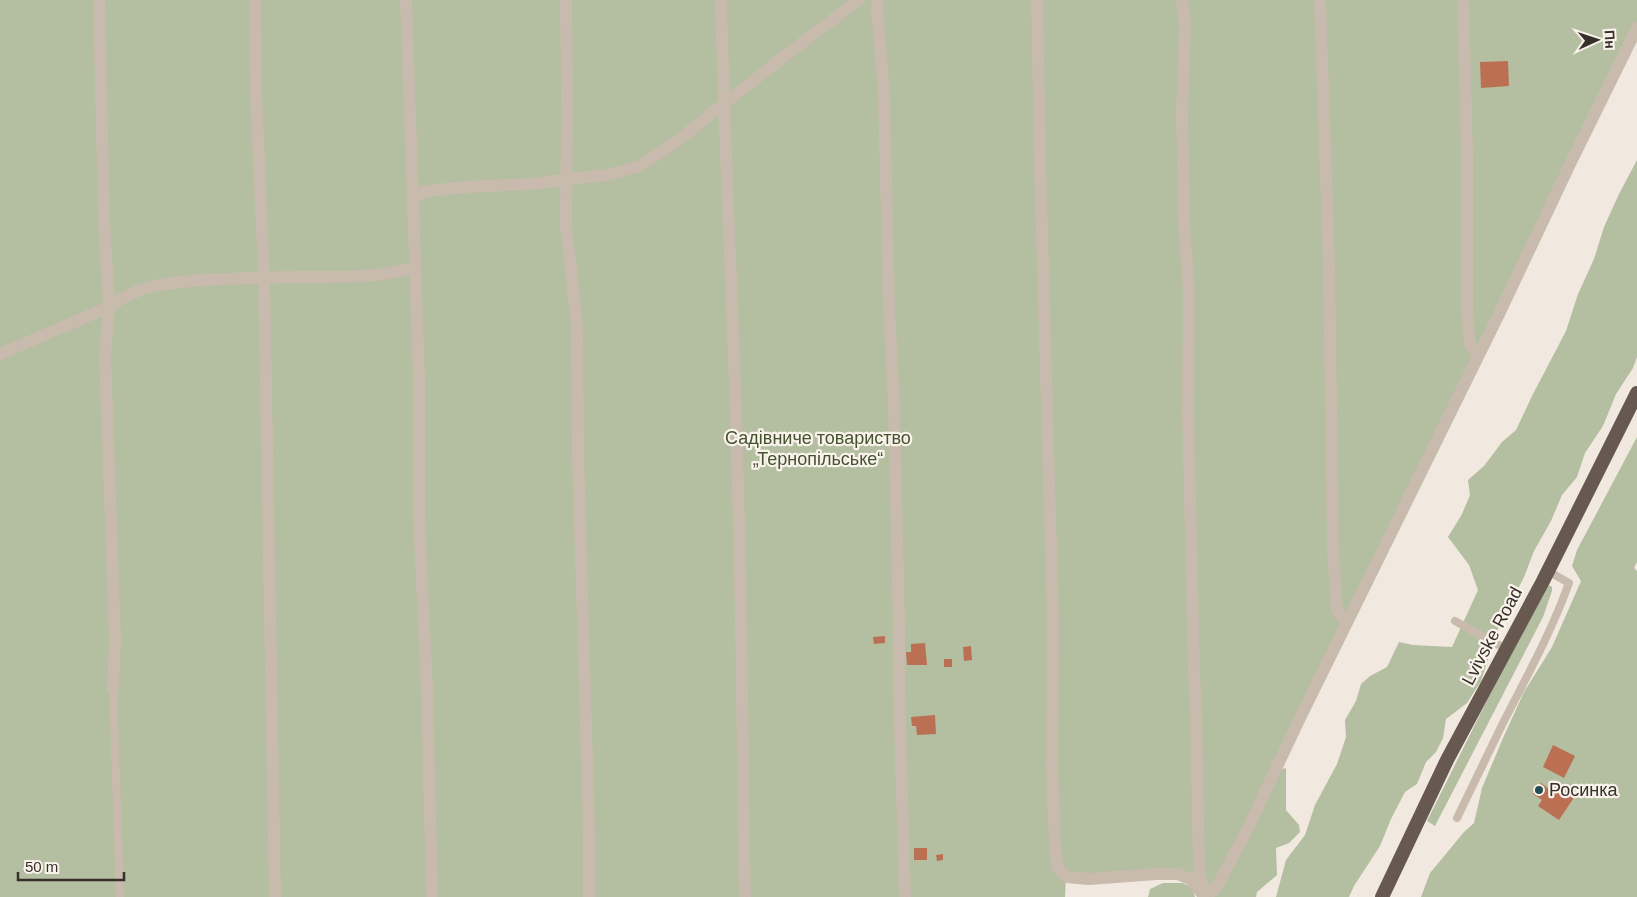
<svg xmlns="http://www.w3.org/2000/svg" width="1637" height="897" viewBox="0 0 1637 897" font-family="Arial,sans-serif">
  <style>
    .green { fill: #b3bfa0 }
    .building { fill: #bb7053 }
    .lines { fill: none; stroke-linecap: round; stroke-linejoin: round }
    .service { stroke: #c8baac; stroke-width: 8 }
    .minor { stroke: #c8baac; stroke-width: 12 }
    .trunk { stroke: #675850; stroke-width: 14 }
    .poi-dot { fill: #234f55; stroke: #f9f3eb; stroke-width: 2 }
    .labels { text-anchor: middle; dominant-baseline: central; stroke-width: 4.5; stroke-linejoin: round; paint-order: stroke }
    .park-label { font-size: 18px; fill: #455330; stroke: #f9f3eb }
    .street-label { font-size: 18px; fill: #372f2a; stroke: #f9f3eb }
    .poi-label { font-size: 18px; fill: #372f2a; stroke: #f9f3eb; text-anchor: start }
  </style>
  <rect width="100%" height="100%" fill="#f1e9df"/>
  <path class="green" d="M 0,0 L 1637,0 L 1637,28 L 1247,830 L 1204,896 L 1190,879 L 1066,877 L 1065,897 L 0,897 Z
    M 1637,160 L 1637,357 L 1633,368 L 1616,394 L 1603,426 L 1585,453 L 1577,477 L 1562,495 L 1551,521 L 1534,551 L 1524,577 L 1499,626 L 1481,681 L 1467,703 L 1446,719 L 1443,738 L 1436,752 L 1426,762 L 1417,784 L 1405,792 L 1391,819 L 1380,846 L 1354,886 L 1349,897 L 1276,897 L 1286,860 L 1305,835 L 1315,805 L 1337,764 L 1346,737 L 1345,720 L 1356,701 L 1361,684 L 1370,676 L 1387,667 L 1399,642 L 1413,645 L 1452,647 L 1478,590 L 1469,565 L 1448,537 L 1462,514 L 1470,495 L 1468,480 L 1484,466 L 1502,442 L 1516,430 L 1532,396 L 1566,331 L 1578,294 L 1594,259 L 1604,227 L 1619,194 Z
    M 1637,437 L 1637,562 L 1634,568 L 1637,571 L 1637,897 L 1421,897 L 1430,873 L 1464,832 L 1474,823 L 1482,788 L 1503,738 L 1524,692 L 1552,647 L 1581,581 L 1572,566 L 1577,550 Z
    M 1549,585 L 1552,587 L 1552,591 L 1543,617 L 1435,826 L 1427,821 L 1540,594 Z
    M 1286,768 L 1286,810 L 1299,825 L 1300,832 L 1289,843 L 1276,848 L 1277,875 L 1257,892 L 1256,897 L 1214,897 L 1280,770 Z
    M 1163,883 L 1183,883 L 1192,888 L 1195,897 L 1148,897 L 1150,889 Z"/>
  <path class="building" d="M 1508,61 L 1509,86 L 1481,88 L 1480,62 Z
    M 885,636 L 885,643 L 874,644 L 873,637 Z
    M 925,643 L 927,665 L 907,665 L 906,652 L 911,652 L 911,644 Z
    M 971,646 L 972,660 L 964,661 L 963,647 Z
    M 944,659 L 952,659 L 952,667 L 944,667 Z
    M 935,715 L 936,734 L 917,735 L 916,726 L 912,726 L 911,717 Z
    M 1553,745 L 1575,756 L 1564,778 L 1543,767 Z
    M 1554,782 L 1575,796 L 1559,820 L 1538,806 L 1542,800 L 1533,794 L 1541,783 L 1549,789 Z
    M 914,848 L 927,848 L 927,860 L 914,860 Z
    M 943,854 L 943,860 L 937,861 L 936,855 Z"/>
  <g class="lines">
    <path class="service" d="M 1455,621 L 1506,649
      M 113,689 L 120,897
      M 1457,818 C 1472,787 1487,756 1502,725 C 1526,678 1551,633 1569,583 L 1548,571"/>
    <path class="minor" d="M 99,0 L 104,221 L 109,307 L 105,355 L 115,639 L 113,689
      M 255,0 L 256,93 L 264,277 L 275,897
      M 406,0 L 419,377 L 419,518 L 427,691 L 432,897
      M 566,0 L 567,101 L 566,226 L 577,325 L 578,454 L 589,830 L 589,897
      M 721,0 C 725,162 734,324 738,487 C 740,553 741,619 742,685 C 743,756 743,826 745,897
      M 878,0 L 877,9 L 884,94 L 889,308 L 894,406 L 899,624 L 899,692 L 905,897
      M 1037,0 L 1040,164 L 1053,621 L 1052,766 L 1055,850 L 1058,868 L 1067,877 L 1089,879 L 1156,874 L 1178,874 L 1190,879 L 1204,896
      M 1182,0 L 1185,25 L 1182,114 L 1184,224 L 1189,292 L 1188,410 L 1194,672 L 1196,712 L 1199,871 L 1204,894
      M 1320,0 L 1329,266 L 1333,550 L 1337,610 L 1346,623
      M 1463,0 L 1467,153 L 1467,312 L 1470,345 L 1478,355
      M 414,197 L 427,191 L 466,187 L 531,184 L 611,174 L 640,166 L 673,144 L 782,58 L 859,0
      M 0,354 L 109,307 C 140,284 166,283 203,280 C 237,278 271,277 306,277 C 343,277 380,278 415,267
      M 1204,897 L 1216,888 L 1247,830 L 1299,720 L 1499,314 L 1570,164 L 1637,28"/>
    <path class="trunk" d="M 1382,897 L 1447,760 L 1543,581 L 1637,393"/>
  </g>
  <circle class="poi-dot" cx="1539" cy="790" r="5"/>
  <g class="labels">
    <g class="park-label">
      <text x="818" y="438">Садівниче товариство<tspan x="818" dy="21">„Тернопільське“</tspan></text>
    </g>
    <g class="street-label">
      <text transform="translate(1492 636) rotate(-62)">Lvivske Road</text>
    </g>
    <g class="poi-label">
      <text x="1549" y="790">Росинка</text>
    </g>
  </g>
  <g transform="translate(1597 40) rotate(87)" stroke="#f9f3eb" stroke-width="4" paint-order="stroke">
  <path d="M0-4L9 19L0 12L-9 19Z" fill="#372f2a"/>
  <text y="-8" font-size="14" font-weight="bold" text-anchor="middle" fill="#372f2a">Пн</text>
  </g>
  <path d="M18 872v8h106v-8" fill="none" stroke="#372f2a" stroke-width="2.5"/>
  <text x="25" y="872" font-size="15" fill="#372f2a" stroke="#f9f3eb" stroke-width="4" paint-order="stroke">50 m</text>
</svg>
